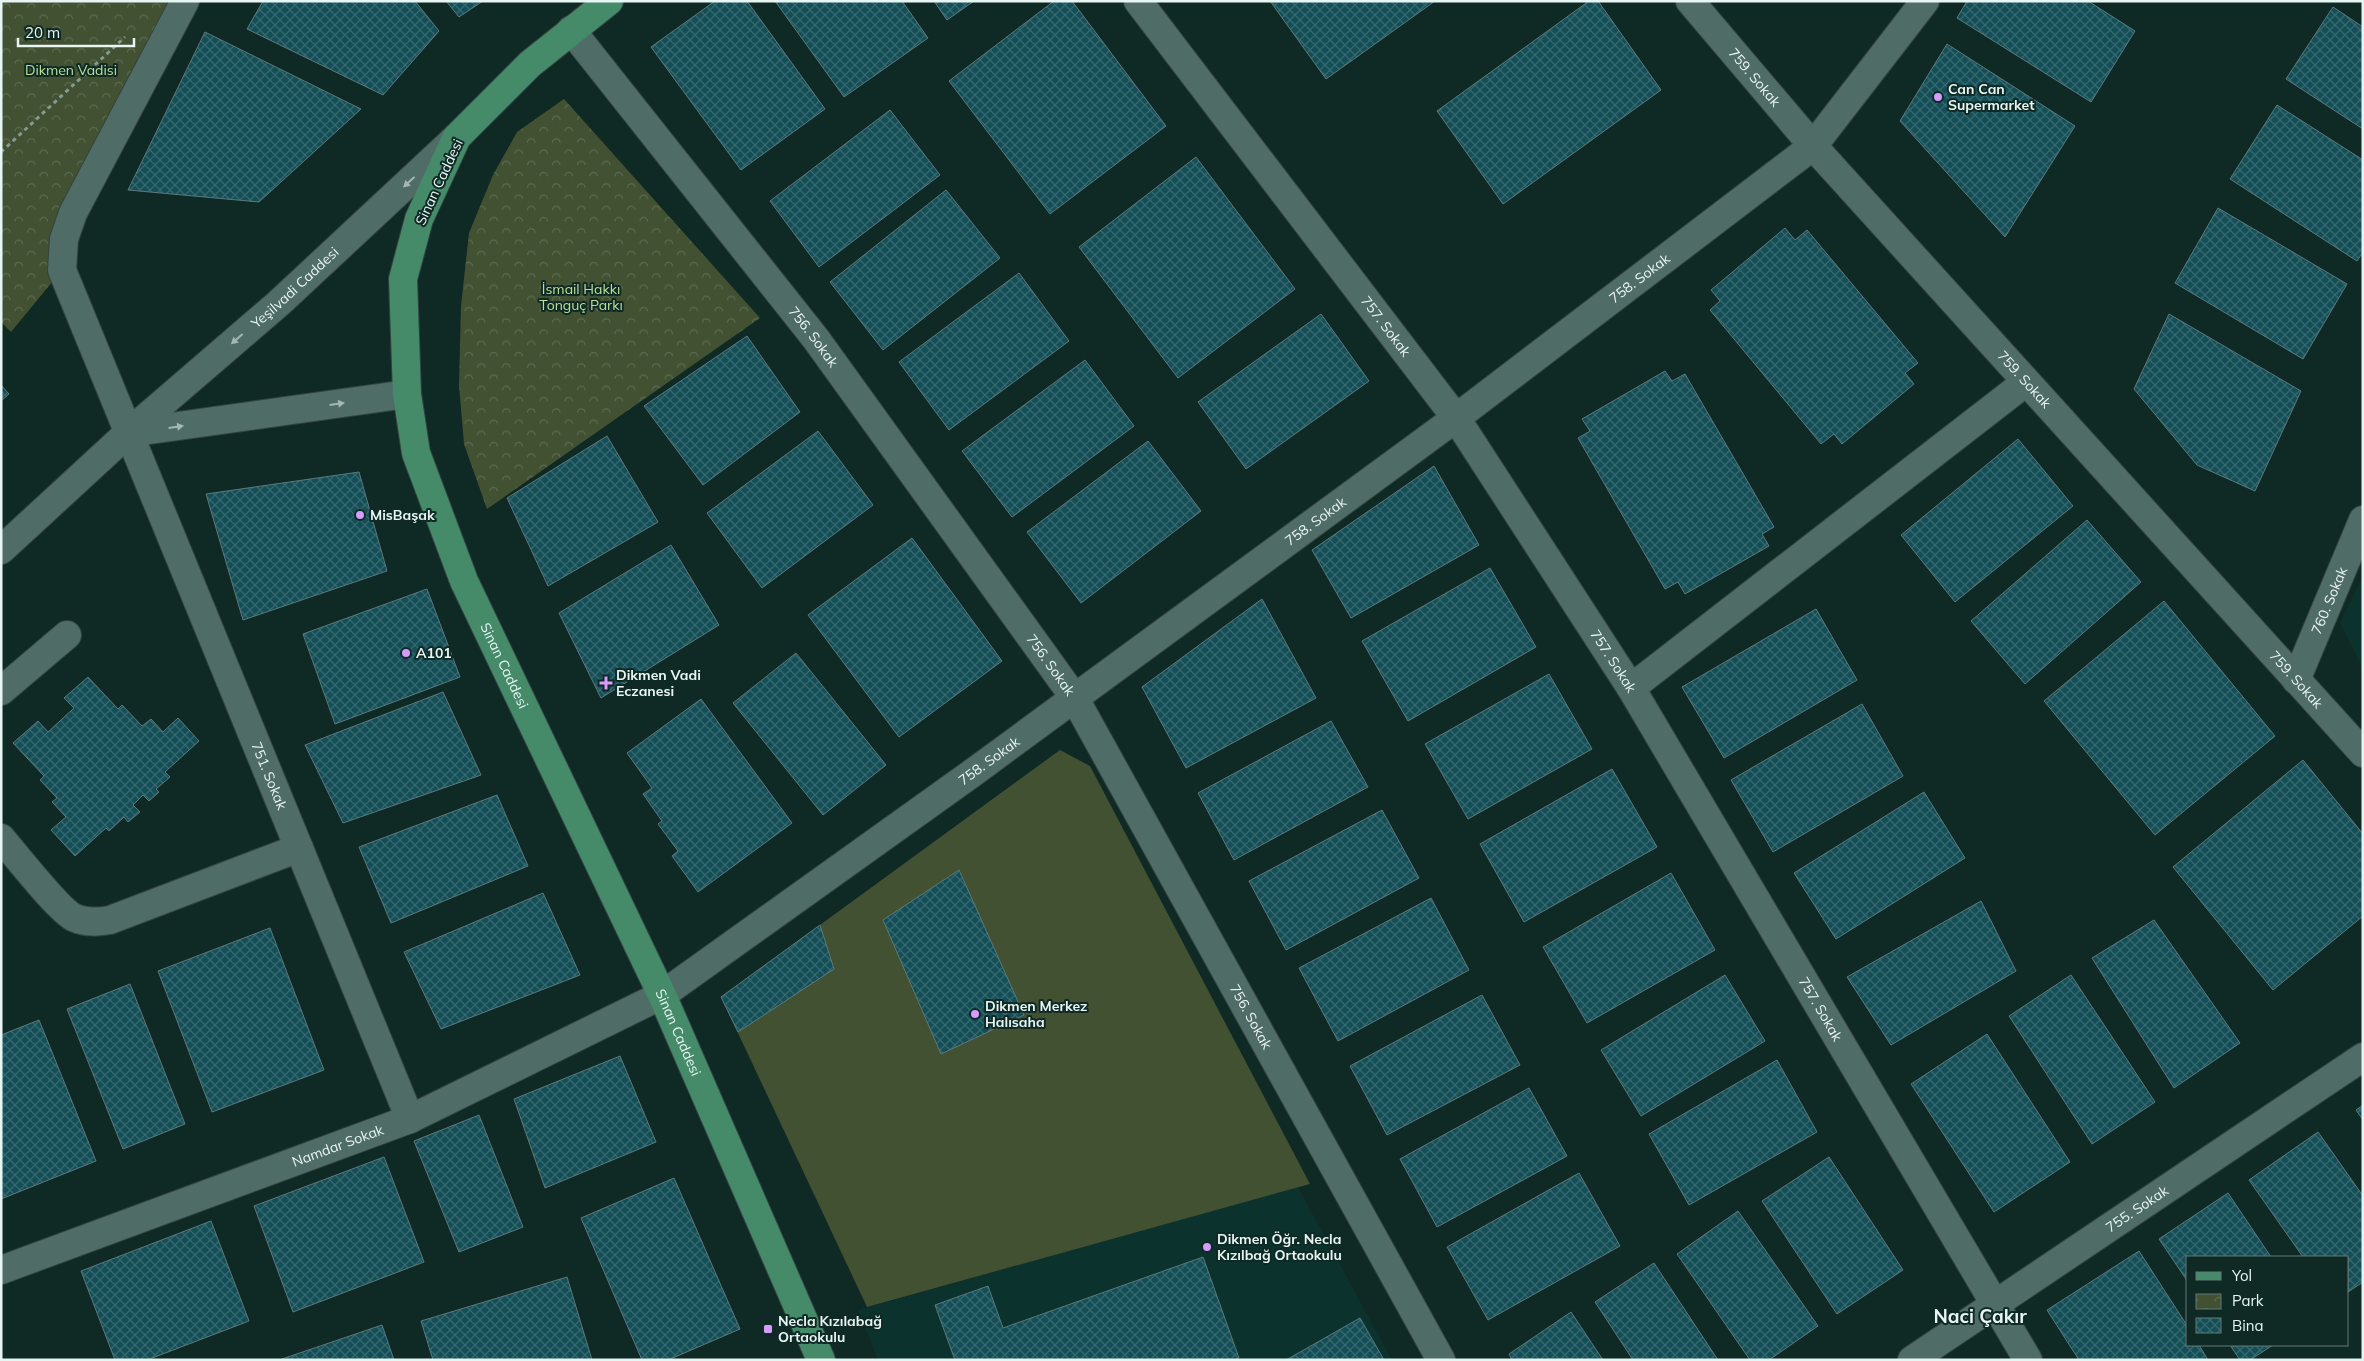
<svg xmlns="http://www.w3.org/2000/svg" width="2364" height="1361" viewBox="0 0 2364 1361" font-family="Mulish,sans-serif">
  <style>
    .built { fill: #0c322d }
    .park { fill: url(#park-crowns) }
    .garden { fill: #415132 }
    .building { fill: url(#building-cross-hatch); stroke: #5c797d }
    .lines { fill: none; stroke-linecap: round; stroke-linejoin: round }
    .minor-casing { stroke: #334440; stroke-width: 30 }
    .major-casing { stroke: #334440; stroke-width: 30 }
    .path { stroke: #859995; stroke-width: 3; stroke-dasharray: 4 4; stroke-linecap: butt }
    .minor { stroke: #506c67; stroke-width: 28 }
    .major { stroke: #458b69; stroke-width: 28 }
    .oneway { fill: #a3b8b4 }
    .poi-dot { fill: #d59cfb; stroke: #0f2925; stroke-width: 2 }
    .labels { text-anchor: middle; dominant-baseline: central; stroke-width: 4; stroke-linejoin: round; paint-order: stroke }
    .park-label { font-size: 14px; fill: #b9e097; stroke: #0f2925 }
    .street-label { font-size: 14px; fill: #e7f6f3; stroke: #0f2925 }
    .poi-label { font-size: 14px; font-weight: bold; fill: #e7f6f3; stroke: #0f2925; text-anchor: start }
    .district-label { font-size: 19px; font-weight: bold; fill: #e7f6f3; stroke: #0f2925 }
  </style>
  <defs>
    <pattern id="park-crowns" width="20" height="18" patternUnits="userSpaceOnUse" patternTransform="scale(1.25)"><rect width="20" height="18" fill="#415132"/><path d="M2 6a3 3 0 1 1 6 0M12 15a3 3 0 1 1 6 0" fill="none" stroke="#5c6b50"/></pattern>
    <pattern id="building-cross-hatch" width="8" height="8" patternUnits="userSpaceOnUse" patternTransform="scale(1.25)"><rect width="8" height="8" fill="#144e56"/><path d="M0 0l8 8M0 8l8-8" fill="none" stroke="#36686f"/></pattern>
  </defs>
  <rect width="100%" height="100%" fill="#0f2925"/>
  <path class="built" d="M 2363,577 L 2363,668 L 2340,622 Z
    M 1298,1187 L 1392,1360 L 878,1360 L 858,1310 Z"/>
  <path class="park" d="M 1,1 L 185,1 L 73,213 L 62,270 L 11,332 L 1,322 Z
    M 564,99 L 760,318 L 487,509 L 464,444 L 459,385 L 461,306 L 469,233 L 493,175 L 517,132 Z"/>
  <path class="garden" d="M 1060,750 L 1090,766 L 1310,1184 L 867,1307 L 721,997 Z"/>
  <path class="building" d="M 263,1 L 415,1 L 439,31 L 383,95 L 247,29 Z
    M 446,1 L 483,1 L 459,17 Z
    M 715,1 L 747,1 L 825,109 L 741,170 L 651,47 Z
    M 775,1 L 902,1 L 928,38 L 844,97 Z
    M 934,1 L 974,1 L 947,20 Z
    M 1054,1 L 1072,1 L 1166,126 L 1050,214 L 949,81 Z
    M 1270,1 L 1435,1 L 1326,79 Z
    M 1589,1 L 1598,1 L 1661,90 L 1503,204 L 1437,111 Z
    M 1967,1 L 2088,1 L 2135,31 L 2091,102 L 1957,18 Z
    M 2333,7 L 2363,27 L 2363,129 L 2286,79 Z
    M 205,32 L 361,109 L 259,202 L 128,190 Z
    M 1947,44 L 2075,126 L 2005,237 L 1900,121 Z
    M 2277,105 L 2363,160 L 2363,252 L 2357,261 L 2230,179 Z
    M 890,110 L 940,175 L 819,267 L 770,201 Z
    M 1196,157 L 1295,289 L 1178,378 L 1079,247 Z
    M 946,190 L 1000,258 L 883,350 L 830,282 Z
    M 2218,208 L 2347,284 L 2303,359 L 2175,283 Z
    M 1785,228 L 1795,240 L 1807,230 L 1918,363 L 1905,373 L 1914,384 L 1842,444 L 1834,434 L 1821,444 L 1710,310 L 1720,301 L 1711,290 Z
    M 1019,273 L 1069,341 L 949,430 L 899,362 Z
    M 1321,314 L 1369,381 L 1246,469 L 1198,402 Z
    M 2169,314 L 2301,391 L 2255,491 L 2197,465 L 2134,389 Z
    M 747,336 L 800,412 L 703,485 L 644,406 Z
    M 1085,360 L 1134,426 L 1012,517 L 962,451 Z
    M 1665,371 L 1672,381 L 1685,374 L 1774,527 L 1762,534 L 1769,546 L 1685,594 L 1678,582 L 1665,589 L 1578,438 L 1590,431 L 1582,419 Z
    M 1,385 L 9,394 L 1,401 Z
    M 818,431 L 873,505 L 762,588 L 707,513 Z
    M 607,436 L 658,522 L 548,586 L 507,498 Z
    M 2018,439 L 2073,506 L 1955,602 L 1901,535 Z
    M 1148,441 L 1201,511 L 1081,603 L 1027,532 Z
    M 1434,466 L 1479,545 L 1351,618 L 1312,550 Z
    M 359,472 L 387,571 L 243,620 L 206,494 Z
    M 2087,520 L 2141,582 L 2025,684 L 1971,621 Z
    M 912,538 L 1002,661 L 899,737 L 808,615 Z
    M 671,545 L 719,625 L 601,698 L 559,613 Z
    M 1490,568 L 1536,647 L 1408,721 L 1362,641 Z
    M 427,589 L 460,677 L 335,724 L 303,634 Z
    M 1262,599 L 1316,698 L 1186,768 L 1142,687 Z
    M 2164,601 L 2275,736 L 2155,835 L 2044,701 Z
    M 1816,609 L 1857,680 L 1724,758 L 1682,687 Z
    M 796,653 L 886,765 L 823,815 L 733,703 Z
    M 1549,674 L 1592,749 L 1468,819 L 1425,744 Z
    M 88,677 L 118,709 L 122,705 L 142,726 L 151,719 L 163,732 L 178,718 L 199,741 L 165,772 L 170,777 L 156,789 L 159,792 L 149,801 L 143,795 L 133,805 L 140,812 L 128,822 L 124,817 L 109,831 L 106,828 L 75,856 L 51,830 L 66,817 L 52,802 L 57,798 L 40,780 L 44,776 L 13,743 L 38,721 L 48,732 L 74,708 L 64,698 Z
    M 443,692 L 481,775 L 343,823 L 305,745 Z
    M 701,699 L 792,823 L 698,892 L 672,856 L 678,851 L 658,824 L 662,821 L 643,794 L 652,788 L 627,753 Z
    M 1862,704 L 1903,776 L 1773,852 L 1731,780 Z
    M 1331,721 L 1368,787 L 1234,860 L 1198,793 Z
    M 2303,760 L 2363,834 L 2363,916 L 2273,990 L 2173,867 Z
    M 1612,769 L 1657,847 L 1524,922 L 1480,844 Z
    M 1924,792 L 1965,858 L 1836,939 L 1794,873 Z
    M 497,795 L 528,866 L 391,923 L 359,847 Z
    M 1382,810 L 1419,878 L 1286,950 L 1249,881 Z
    M 959,870 L 1024,1015 L 941,1054 L 883,920 Z
    M 1671,873 L 1715,950 L 1587,1023 L 1543,947 Z
    M 543,893 L 580,975 L 441,1029 L 404,952 Z
    M 1431,898 L 1469,970 L 1338,1041 L 1299,968 Z
    M 1981,901 L 2016,971 L 1891,1045 L 1847,977 Z
    M 2154,920 L 2240,1043 L 2174,1088 L 2092,958 Z
    M 820,925 L 834,969 L 738,1032 L 721,997 Z
    M 270,928 L 324,1070 L 212,1112 L 158,971 Z
    M 1725,975 L 1765,1041 L 1641,1116 L 1601,1050 Z
    M 2071,975 L 2155,1102 L 2092,1144 L 2009,1016 Z
    M 130,984 L 185,1124 L 123,1149 L 67,1009 Z
    M 1482,995 L 1520,1065 L 1387,1135 L 1350,1066 Z
    M 39,1020 L 96,1161 L 1,1199 L 1,1035 Z
    M 1987,1034 L 2070,1162 L 1994,1212 L 1911,1084 Z
    M 620,1056 L 656,1142 L 545,1188 L 514,1099 Z
    M 1777,1060 L 1817,1132 L 1689,1205 L 1649,1134 Z
    M 1529,1088 L 1567,1156 L 1437,1227 L 1400,1159 Z
    M 2363,1105 L 2363,1120 L 2356,1110 Z
    M 479,1115 L 523,1227 L 459,1252 L 414,1141 Z
    M 2318,1132 L 2363,1196 L 2363,1282 L 2348,1292 L 2348,1257 L 2303,1257 L 2249,1180 Z
    M 384,1157 L 424,1262 L 293,1312 L 254,1206 Z
    M 1829,1157 L 1903,1270 L 1837,1314 L 1762,1201 Z
    M 1579,1173 L 1620,1246 L 1488,1320 L 1447,1247 Z
    M 674,1178 L 740,1329 L 668,1360 L 642,1360 L 581,1218 Z
    M 2228,1193 L 2271,1257 L 2188,1257 L 2188,1282 L 2159,1239 Z
    M 1738,1211 L 1818,1326 L 1769,1360 L 1750,1360 L 1677,1254 Z
    M 211,1221 L 249,1321 L 147,1360 L 115,1360 L 81,1271 Z
    M 2139,1251 L 2188,1327 L 2188,1345 L 2199,1345 L 2208,1360 L 2079,1360 L 2047,1310 Z
    M 1203,1257 L 1239,1358 L 1233,1360 L 955,1360 L 935,1305 L 988,1286 L 1003,1328 Z
    M 1654,1263 L 1718,1360 L 1633,1360 L 1595,1302 Z
    M 567,1277 L 592,1360 L 433,1360 L 421,1321 Z
    M 1571,1312 L 1603,1360 L 1512,1360 L 1509,1354 Z
    M 1360,1318 L 1384,1360 L 1286,1360 Z
    M 382,1325 L 394,1360 L 279,1360 Z
    M 2230,1345 L 2273,1345 L 2250,1360 L 2240,1360 Z"/>
  <g class="lines">
    <defs>
      <g id="minor">
        <path id="s1" d="M 185,1 L 73,213 L 64,239 L 62,270 L 410,1119"/>
        <path id="s2" d="M 1138,1 L 1456,418 L 1631,688 L 2028,1360"/>
        <path id="s3" d="M 1690,1 L 1813,146 L 2363,753"/>
        <path id="s4" d="M 571,30 L 816,339 L 1074,697 L 1441,1360"/>
        <path d="M 128,433 L 407,394"/>
        <path id="s5" d="M 1,550 L 128,433 L 279,303 L 456,138"/>
        <path id="s6" d="M 2296,680 L 2363,520"/>
        <path d="M 1631,688 L 2026,382"/>
        <path d="M 1,691 L 67,635"/>
        <path d="M 1,838 C 15,854 60,912 75,918 C 87,923 98,922 110,920 L 299,848"/>
        <path id="s7" d="M 1,1270 L 410,1119 L 662,995 L 971,774 L 1456,418 L 1813,146 L 1925,1"/>
        <path id="s8" d="M 1912,1360 L 2363,1057"/>
      </g>
      <g id="major">
        <path id="s9" d="M 609,1 L 530,64 L 457,137 L 419,219 L 403,279 L 407,394 L 416,453 L 464,581 L 662,995 L 821,1360"/>
      </g>
    </defs>
    <use href="#minor" class="minor-casing"/>
    <use href="#major" class="major-casing"/>
    <path class="path" d="M 1,152 L 125,37"/>
    <use href="#minor" class="minor"/>
    <use href="#major" class="major"/>
  </g>
  <defs><path id="oneway-solid" d="M-6-.8H1V-3.2L6.5 0L1 3.2V.8H-6Z" transform="scale(1.25)"/></defs>
  <g class="oneway">
    <use href="#oneway-solid" transform="translate(409 182) rotate(137)"/>
    <use href="#oneway-solid" transform="translate(237 339) rotate(139)"/>
    <use href="#oneway-solid" transform="translate(337 404) rotate(-8)"/>
    <use href="#oneway-solid" transform="translate(176 427) rotate(-8)"/>
  </g>
  <g class="poi-dot">
    <circle cx="1938" cy="97" r="5"/>
    <circle cx="360" cy="515" r="5"/>
    <circle cx="406" cy="653" r="5"/>
    <path d="M603.5 675.5h5v5h5v5h-5v5h-5v-5h-5v-5h5z"/>
    <circle cx="975" cy="1014" r="5"/>
    <circle cx="1207" cy="1247" r="5"/>
    <rect x="763" y="1324" width="10" height="10" rx="2.5"/>
  </g>
  <g class="labels">
    <g class="park-label">
      <text x="71" y="70">Dikmen Vadisi</text>
      <text x="581" y="289">İsmail Hakkı<tspan x="581" dy="16">Tonguç Parkı</tspan></text>
    </g>
    <g class="street-label">
      <text stroke="none"><textPath href="#s3" startOffset="100">759. Sokak</textPath></text>
      <text transform="translate(439 182) rotate(-65)">Sinan Caddesi</text>
      <text stroke="none"><textPath href="#s7" startOffset="1929">758. Sokak</textPath></text>
      <text stroke="none"><textPath href="#s5" startOffset="394">Yeşilvadi Caddesi</textPath></text>
      <text stroke="none"><textPath href="#s2" startOffset="409">757. Sokak</textPath></text>
      <text stroke="none"><textPath href="#s4" startOffset="391">756. Sokak</textPath></text>
      <text stroke="none"><textPath href="#s3" startOffset="505">759. Sokak</textPath></text>
      <text stroke="none"><textPath href="#s7" startOffset="1524">758. Sokak</textPath></text>
      <text stroke="none"><textPath href="#s6" startOffset="86">760. Sokak</textPath></text>
      <text stroke="none"><textPath href="#s2" startOffset="814">757. Sokak</textPath></text>
      <text stroke="none"><textPath href="#s4" startOffset="796">756. Sokak</textPath></text>
      <text stroke="none"><textPath href="#s9" startOffset="762">Sinan Caddesi</textPath></text>
      <text stroke="none"><textPath href="#s3" startOffset="910">759. Sokak</textPath></text>
      <text stroke="none"><textPath href="#s7" startOffset="1119">758. Sokak</textPath></text>
      <text stroke="none"><textPath href="#s1" startOffset="845">751. Sokak</textPath></text>
      <text stroke="none"><textPath href="#s2" startOffset="1219">757. Sokak</textPath></text>
      <text stroke="none"><textPath href="#s4" startOffset="1201">756. Sokak</textPath></text>
      <text stroke="none"><textPath href="#s9" startOffset="1168">Sinan Caddesi</textPath></text>
      <text stroke="none"><textPath href="#s7" startOffset="359">Namdar Sokak</textPath></text>
      <text stroke="none"><textPath href="#s8" startOffset="271">755. Sokak</textPath></text>
    </g>
    <g class="poi-label">
      <text x="1948" y="89">Can Can<tspan x="1948" dy="16">Supermarket</tspan></text>
      <text x="370" y="515">MisBaşak</text>
      <text x="416" y="653">A101</text>
      <text x="616" y="675">Dikmen Vadi<tspan x="616" dy="16">Eczanesi</tspan></text>
      <text x="985" y="1006">Dikmen Merkez<tspan x="985" dy="16">Halısaha</tspan></text>
      <text x="1217" y="1239">Dikmen Öğr. Necla<tspan x="1217" dy="16">Kızılbağ Ortaokulu</tspan></text>
      <text x="778" y="1321">Necla Kızılabağ<tspan x="778" dy="16">Ortaokulu</tspan></text>
    </g>
    <g class="district-label">
      <text x="1980" y="1316">Naci Çakır</text>
    </g>
  </g>
  <rect width="2364" height="1361" fill="none" stroke="#e7f6f3" stroke-width="5"/>
  <rect x="2186" y="1256" width="162" height="90" fill="#0f2925" stroke="#657b77"/>
  <rect x="2196" y="1272" width="25" height="8" fill="#458b69" stroke="#657b77"/>
  <text x="2232" y="1281" font-size="15" fill="#e7f6f3">Yol</text>
  <rect x="2196" y="1294" width="25" height="15" fill="url(#park-crowns)" stroke="#657b77"/>
  <text x="2232" y="1306" font-size="15" fill="#e7f6f3">Park</text>
  <rect x="2196" y="1318" width="25" height="15" fill="url(#building-cross-hatch)" stroke="#657b77"/>
  <text x="2232" y="1331" font-size="15" fill="#e7f6f3">Bina</text>
  <path d="M18 38v8h116v-8" fill="none" stroke="#e7f6f3" stroke-width="2.5"/>
  <text x="25" y="38" font-size="15" fill="#e7f6f3" stroke="#0f2925" stroke-width="4" paint-order="stroke">20 m</text>
</svg>
